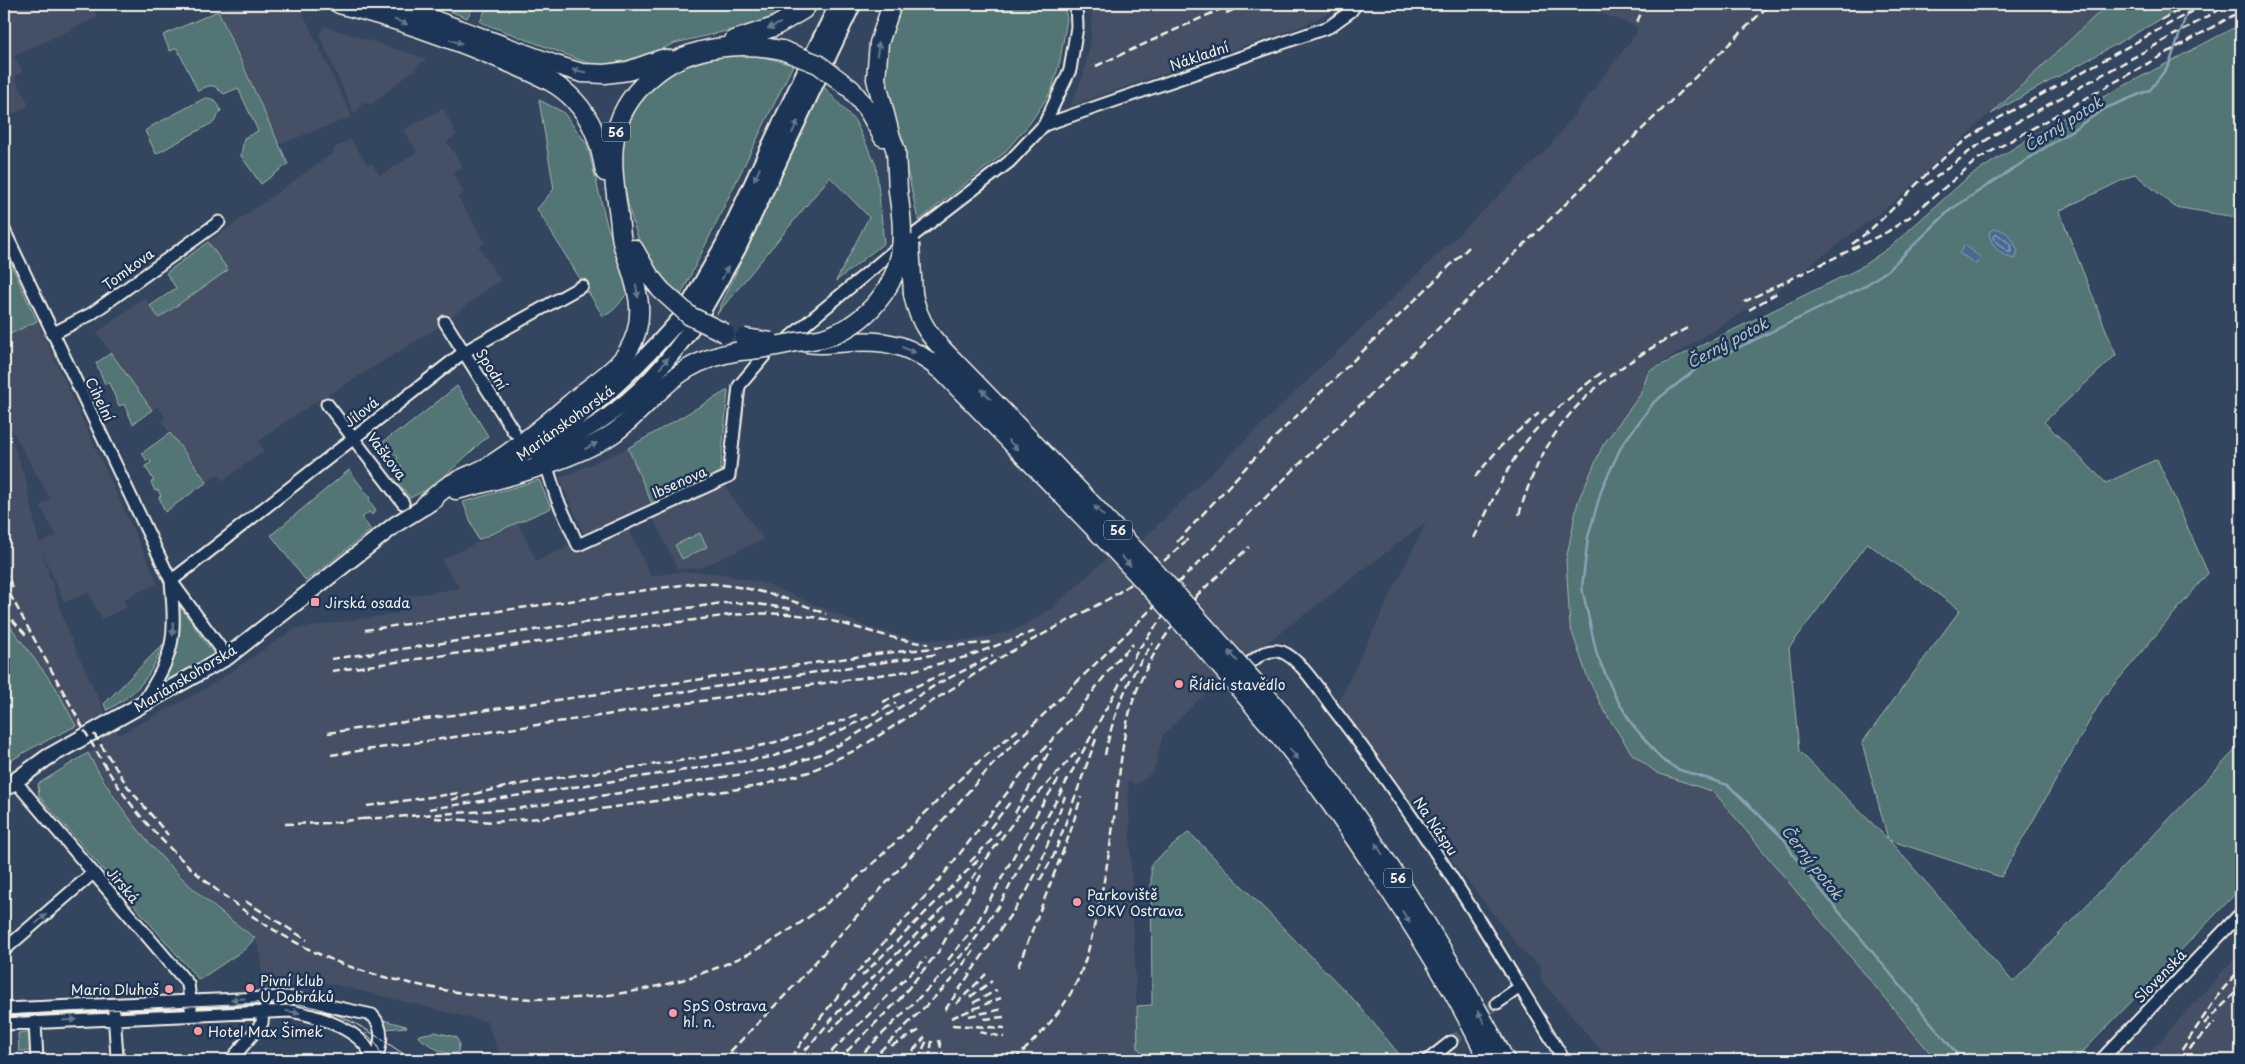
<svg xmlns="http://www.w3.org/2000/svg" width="2245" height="1064" viewBox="0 0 2245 1064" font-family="'Playpen Sans',sans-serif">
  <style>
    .built { fill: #445065 }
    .green { fill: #537575; stroke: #a4b3ae; fill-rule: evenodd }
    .water { fill: #476b8f; stroke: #8ca1b3 }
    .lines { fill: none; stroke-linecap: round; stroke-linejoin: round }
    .shore { stroke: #afbbc4; stroke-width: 1 }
    .stream { stroke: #8ca1b3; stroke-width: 2.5 }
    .minor-tunnel { stroke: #515f74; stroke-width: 11; stroke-dasharray: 11 5.5; stroke-linecap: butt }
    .minor-casing { stroke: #f4f1e8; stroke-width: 15 }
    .major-casing { stroke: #f4f1e8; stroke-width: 19 }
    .highway-casing { stroke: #f4f1e8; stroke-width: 21 }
    .minor { stroke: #1d3557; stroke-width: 11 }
    .major { stroke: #1d3557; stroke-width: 15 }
    .highway { stroke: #1d3557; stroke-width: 18 }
    .tram { stroke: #f4f1e8; stroke-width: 1 }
    .rail { stroke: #f4f1e8; stroke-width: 2.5; stroke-dasharray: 8 4; stroke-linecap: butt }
    .highway-bridge-casing { stroke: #f4f1e8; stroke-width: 21; stroke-linecap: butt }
    .highway-bridge { stroke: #1d3557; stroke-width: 18 }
    .oneway { fill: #68778a }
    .poi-dot { fill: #ff9aa2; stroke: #1d3557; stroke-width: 2 }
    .labels { text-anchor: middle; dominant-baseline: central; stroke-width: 5; stroke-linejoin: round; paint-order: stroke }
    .shield { fill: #1d3557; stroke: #b4b9bc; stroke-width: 1 }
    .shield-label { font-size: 12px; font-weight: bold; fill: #f4f1e8 }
    .street-label { font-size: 14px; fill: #f4f1e8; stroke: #1d3557 }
    .poi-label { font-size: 14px; fill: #f4f1e8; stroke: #1d3557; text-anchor: start }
    .water-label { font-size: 15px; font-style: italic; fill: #b7c2c9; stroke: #1d3557 }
  </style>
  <rect width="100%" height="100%" fill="#34455f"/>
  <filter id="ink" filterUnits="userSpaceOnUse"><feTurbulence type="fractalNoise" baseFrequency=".02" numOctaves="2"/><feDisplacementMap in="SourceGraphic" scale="10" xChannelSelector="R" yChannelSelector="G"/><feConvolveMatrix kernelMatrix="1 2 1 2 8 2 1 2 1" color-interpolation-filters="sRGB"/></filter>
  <g filter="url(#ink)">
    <path class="built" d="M 4,4 L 91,4 L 98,17 L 14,56 L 23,71 L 15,77 L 29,105 L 4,120 Z
      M 239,4 L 280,4 L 300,7 L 352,117 L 280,144 L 218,11 Z
      M 1092,4 L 1342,4 L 1341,6 L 1305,25 L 1070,106 L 1083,76 L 1091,39 Z
      M 1577,4 L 2108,4 L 1895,201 L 1778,290 L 1649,371 L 1640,395 L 1603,445 L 1578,500 L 1566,560 L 1570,626 L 1657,773 L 1714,792 L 1936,1060 L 1609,1060 L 1540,979 L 1541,967 L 1523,952 L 1430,833 L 1337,705 L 1426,522 L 1221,678 L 1163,735 L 1154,771 L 1136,785 L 1128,780 L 1138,1048 L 1148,1060 L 501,1060 L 487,1022 L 324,982 L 262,990 L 261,955 L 255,938 L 217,911 L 173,871 L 140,835 L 88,753 L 103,744 L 90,721 L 77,728 L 56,688 L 4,618 L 4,417 L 26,480 L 39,543 L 56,536 L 40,506 L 50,499 L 7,421 L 4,396 L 4,337 L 37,321 L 158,583 L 124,599 L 127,607 L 102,619 L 88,593 L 64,602 L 42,552 L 68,632 L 105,713 L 119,735 L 208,687 L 294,629 L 398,613 L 396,598 L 460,588 L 441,560 L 518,523 L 536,561 L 625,521 L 651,576 L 678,572 L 702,572 L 723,574 L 767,584 L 869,628 L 914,639 L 970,640 L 1013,631 L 1051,609 L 1105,560 L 1141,541 L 1550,146 L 1635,35 L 1638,27 Z
      M 324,26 L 427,59 L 371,105 L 363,102 L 355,115 L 319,35 Z
      M 443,108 L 457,135 L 447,142 L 463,166 L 453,173 L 464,192 L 458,197 L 485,242 L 479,247 L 500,280 L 431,332 L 295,415 L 258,442 L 264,451 L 223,481 L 218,474 L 207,482 L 161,421 L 165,417 L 157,407 L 152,410 L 97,333 L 144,297 L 160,318 L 227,270 L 208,242 L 334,152 L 333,149 L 350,139 L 368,165 L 372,163 L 380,176 L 417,152 L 403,130 Z
      M 628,448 L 652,504 L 584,534 L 559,478 Z
      M 725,485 L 732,497 L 764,539 L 703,567 L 678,570 L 653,518 Z
      M 2241,951 L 2241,1060 L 2143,1060 Z"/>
    <path class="green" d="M 432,4 L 475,4 L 467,18 Z
      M 488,4 L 794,4 L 770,21 L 675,43 L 641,58 L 596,66 L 480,22 Z
      M 900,4 L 1064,4 L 1067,19 L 1060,60 L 1052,90 L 1030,123 L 1003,154 L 918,221 L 909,177 L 894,137 L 883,81 L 887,43 Z
      M 2108,4 L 2188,4 L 1991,114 Z
      M 218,11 L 288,164 L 261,184 L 241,156 L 244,138 L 258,131 L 238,88 L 224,94 L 214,86 L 208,86 L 198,91 L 177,48 L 170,51 L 163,35 Z
      M 2241,24 L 2241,218 L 2175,207 L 2135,174 L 2059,211 L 2116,355 L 2044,422 L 2106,483 L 2157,459 L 2208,573 L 2102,699 L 2001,877 L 1889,840 L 2013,982 L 2241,744 L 2241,888 L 2075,1060 L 1936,1060 L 1714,792 L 1657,773 L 1632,754 L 1603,709 L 1587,676 L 1570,626 L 1566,560 L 1578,501 L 1603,445 L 1640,395 L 1649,371 L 1858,269 L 1890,247 L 1967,178 L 2050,125 ZM 1867,543 L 1960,610 L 1862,743 L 1888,839 L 1799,751 L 1789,648 Z
      M 727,55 L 756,55 L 793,65 L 680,297 C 673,290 664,284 658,276 C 633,244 614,166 626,126 C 629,117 637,104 643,97 C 664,71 696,62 727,55 Z
      M 822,85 L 855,121 L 876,165 L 884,243 L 836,281 L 869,217 L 830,177 L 717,314 Z
      M 205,98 C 215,98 217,102 221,111 L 214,122 L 156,154 L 145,131 L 150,127 Z
      M 539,100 L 563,112 L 587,144 L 607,225 L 630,289 C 622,299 616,312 603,316 L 537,209 L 554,189 Z
      M 208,242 L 228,270 L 159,318 L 150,306 L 176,288 L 166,273 Z
      M 4,249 L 37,321 L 4,337 Z
      M 111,353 L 152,410 L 133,424 L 124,404 L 119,406 L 109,383 L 105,384 L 96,363 Z
      M 457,386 L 488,436 L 434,486 L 410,498 L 395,478 L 404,472 L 401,467 L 402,466 L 395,460 L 398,458 L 396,455 L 393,456 L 383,442 L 400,429 L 401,431 Z
      M 728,390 L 720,474 L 652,504 L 628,448 Z
      M 170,433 L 207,482 L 165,512 L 159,497 L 161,496 L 158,490 L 155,491 L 151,482 L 154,481 L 145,466 L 151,463 L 150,459 L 147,461 L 142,453 Z
      M 349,470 L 370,498 L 369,500 L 376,510 L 372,515 L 369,512 L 362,518 L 371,530 L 306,581 L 271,535 Z
      M 539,480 L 551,508 L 478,540 L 463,502 Z
      M 700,533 L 707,547 L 682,559 L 675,545 Z
      M 178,603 L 215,656 L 161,687 L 159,685 L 176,651 Z
      M 4,618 L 56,688 L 76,726 L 30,749 L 4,765 Z
      M 163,644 C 150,678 138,693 107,710 L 104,704 Z
      M 88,753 C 130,831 183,887 255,938 L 245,949 L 199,980 L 39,796 L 38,784 Z
      M 1189,832 L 1356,1002 L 1404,1060 L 1148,1060 L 1138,1048 L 1137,1006 L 1152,1005 L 1151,864 Z
      M 383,1020 L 406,1026 L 407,1027 L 385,1029 Z
      M 29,1032 L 30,1051 L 19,1051 L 18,1033 Z
      M 435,1032 L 456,1037 L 459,1043 L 458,1052 C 446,1058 428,1044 418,1037 L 419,1035 Z"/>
    <path class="water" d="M 1994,229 C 2007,228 2014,241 2018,252 L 2015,259 C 2002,257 1990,246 1989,232 Z
      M 1965,245 L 1981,258 L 1976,264 L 1959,253 Z"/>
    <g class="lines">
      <path class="shore" d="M 1997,234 L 2010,244 L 2011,252 L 2008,252 L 1997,243 L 1994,237 Z"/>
      <path class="stream" d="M 1962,1060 L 1811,878 L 1793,855 L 1785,840 L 1728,785 L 1677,769 L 1661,759 L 1632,724 L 1615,696 L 1597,655 L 1582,588 L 1588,537 L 1602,488 L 1622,445 L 1654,402 L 1699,367 L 1863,287 L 1888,270 L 1950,210 L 2106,108 L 2150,90 L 2169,65 L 2190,4"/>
      <path class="minor-tunnel" d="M 1451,1042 L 1497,1003"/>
      <defs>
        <path id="minor" d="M 1044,125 L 1329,27 L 1351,11 L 1356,4
          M 4,230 L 171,581 L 227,657
          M 914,235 L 1009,162 L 1044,125 L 1070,70 L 1077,27 L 1076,4
          M 445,322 L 514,432
          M 52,334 L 91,314 L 219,222
          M 790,337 L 895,250
          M 327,404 L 403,503
          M 546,464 L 557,499 L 578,545 L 729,476 L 739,386 L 765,355
          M 171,581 L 464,352 L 582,286
          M 1251,662 C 1259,655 1270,648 1282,652 C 1301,659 1322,695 1335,711 C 1421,822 1492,940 1564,1060
          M 142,704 C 175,653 176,640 171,581
          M 15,781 L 188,984 L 191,1008
          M 4,950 L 93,873
          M 1497,1003 L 1520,987
          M 4,1009 L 287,997 L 372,1015 C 385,1029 381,1043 376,1060
          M 114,1012 L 117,1057 L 120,1060
          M 35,1022 L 37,1060
          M 4,1024 L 290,1011 C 316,1015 367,1031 372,1060
          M 231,1060 L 262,1023 L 263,1011
          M 1428,1060 L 1451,1042
          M 2101,1060 L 2241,913"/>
        <path id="major" d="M 812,56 L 838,4
          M 825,63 L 853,4
          M 688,307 L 724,244 L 807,67
          M 700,315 L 738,248 L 820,74
          M 538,456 C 561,444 584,433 605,418 C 639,394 669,361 692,327
          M 489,473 C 566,436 625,382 680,319
          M 4,789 L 48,757 L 227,657 L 396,524 L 435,500"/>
        <path id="highway" d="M 339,4 C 398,19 456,40 512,64 C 534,74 557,81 574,100 C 594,121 600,145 605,172
          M 391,4 L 553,64 L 582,73 L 605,74 L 628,71 L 662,59 L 670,60
          M 892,4 L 879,43 L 876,79 L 890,134 L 896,151 L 898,191
          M 734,40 L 774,27 L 803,10 L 808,4
          M 851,89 L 869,112 L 883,137
          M 634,249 L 649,275 L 661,290
          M 913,294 C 919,325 932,339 954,361
          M 807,343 C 824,346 833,343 849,342 C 890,339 912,346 943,372
          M 456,490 C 502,479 575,460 614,433 C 640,414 661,384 689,368 C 704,359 723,354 740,351
          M 425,505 C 432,499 440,491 448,486 C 462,477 478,473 492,464 C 525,443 554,417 584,392 C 599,380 618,368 628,351 C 650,315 635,282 623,246 C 620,235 620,221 618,209 C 609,151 608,109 659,71 C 693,45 742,42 782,50
          M 1276,707 C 1362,818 1438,936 1505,1060
          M 1263,717 C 1306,765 1342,819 1378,873 C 1418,933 1458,995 1488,1060"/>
      </defs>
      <use href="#minor" class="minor-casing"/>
      <use href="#major" class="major-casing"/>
      <use href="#highway" class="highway-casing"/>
      <use href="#minor" class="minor"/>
      <use href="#major" class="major"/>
      <use href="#highway" class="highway"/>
      <path class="tram" d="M 4,1015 L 275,1002 C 331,1003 369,1030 412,1060
        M 366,1033 L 377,1045 L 383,1060"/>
      <path class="rail" d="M 1226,13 L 1247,4
        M 2161,20 L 2190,4
        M 1637,22 L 1645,4
        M 1096,66 L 1232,4
        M 1926,185 L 1974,148 L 1999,132 L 2230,4
        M 1852,244 C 1887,219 1914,184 1946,156 C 1962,142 1981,130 1999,118 L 2205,4
        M 1744,302 L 1887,232 L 1911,216 L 1978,159 L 2241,11
        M 1749,310 L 1777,293
        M 1475,477 L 1501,446 L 1539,413
        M 1519,515 C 1547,416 1601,374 1689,327
        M 1474,538 C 1492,503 1507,464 1532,434 C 1552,411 1578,391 1601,373
        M 1177,542 L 1262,450 L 1469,247
        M 4,570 L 13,588
        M 4,583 C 23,619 43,655 63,691 C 86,733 108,776 138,813 C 187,872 252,923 321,955 C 351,969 382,977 414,984 C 534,1011 664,1004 772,941 C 849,896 908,827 973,767 C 987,754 1003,742 1018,730
        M 1195,597 L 1249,547
        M 4,611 L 27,636
        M 365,630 L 696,583 C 743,584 783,596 826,614
        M 331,659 L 723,603 L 749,603 L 793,609
        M 332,671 L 730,615 C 759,613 789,612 818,618 C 855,625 890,640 928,644
        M 654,696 L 939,654
        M 883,702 L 946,672
        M 1078,711 L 1116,661 L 1133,644
        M 328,733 L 876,654 L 993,642
        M 94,734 L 128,787 L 168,835
        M 331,755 L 914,670 L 966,657 L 1038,630
        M 1105,755 C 1113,714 1128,677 1153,643
        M 451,800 C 586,762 731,771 860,713
        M 367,806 L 459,793
        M 429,809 L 771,757 L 823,739 L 896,703
        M 1015,813 L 1051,748
        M 435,818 L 493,822 L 539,818 L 759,786 L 809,772 L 858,749 L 1003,656 L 1112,597 L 1165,560 L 1188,539
        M 363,819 L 515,809 L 776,769 L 818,755 L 839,745 L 939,683 L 993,656
        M 285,824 L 328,823 L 370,818
        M 990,828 L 1011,801
        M 970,862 L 1001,830
        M 1040,880 L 1054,855 L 1096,739
        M 245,901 L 307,940
        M 948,960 L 976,925 L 1040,808 L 1060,777
        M 1018,967 L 1070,833 L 1081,797
        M 862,976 L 979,859
        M 970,997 L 992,981
        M 898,1001 L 939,951 L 981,875
        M 973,1003 L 997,990
        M 956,1004 L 986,974
        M 945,1010 L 1027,891 L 1040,865 L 1065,796
        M 969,1016 L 1003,1009
        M 951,1018 L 1001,998
        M 984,1019 L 1004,1017
        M 2204,1024 L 2241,987
        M 952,1025 L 1005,1028
        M 829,1032 L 947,914
        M 979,1032 L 1004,1037
        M 939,1040 L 944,1060
        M 891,1046 L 920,1030
        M 2189,1049 L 2215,1022
        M 791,1058 L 809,1032 L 854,976 L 937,883 L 1024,771 L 1082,706
        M 722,1060 L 793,987 L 995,762 L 1770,4
        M 797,1060 L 838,1012 L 971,880 L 1017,817 L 1079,749
        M 823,1060 L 926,958
        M 838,1060 L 902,997
        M 856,1060 L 968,949 L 1000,904 L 1138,650 L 1170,607
        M 871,1060 L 951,981 L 973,951
        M 905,1060 L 925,1037
        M 918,1060 L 927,1040
        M 929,1060 L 932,1041
        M 1014,1060 C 1036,1039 1057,1018 1072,991 C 1087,964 1092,935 1099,905 C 1107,868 1113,831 1117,793 C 1121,763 1123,733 1132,704 C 1145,662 1171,624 1201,592
        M 2175,1060 L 2219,994 L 2241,968"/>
      <defs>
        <path id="highway-bridge" d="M 782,50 L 818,64 L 851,89
          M 910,244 L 913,294
          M 661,290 L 690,316 L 725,333
          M 744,338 L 771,342
          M 740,351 C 760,350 776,346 796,342 C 805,341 814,340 823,338 C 861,327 892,294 900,255 C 904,234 901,212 898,191
          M 954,361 C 1064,474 1173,587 1276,707
          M 943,372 C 1052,485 1163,595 1263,717"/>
      </defs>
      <use href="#highway-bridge" class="highway-bridge-casing"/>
      <use href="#highway-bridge" class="highway-bridge"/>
    </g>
    <defs><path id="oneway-solid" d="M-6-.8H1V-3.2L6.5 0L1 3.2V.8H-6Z" transform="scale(1.25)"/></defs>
    <g class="oneway">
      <use href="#oneway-solid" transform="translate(401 22) rotate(20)"/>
      <use href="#oneway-solid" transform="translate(774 26) rotate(156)"/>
      <use href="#oneway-solid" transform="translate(456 42) rotate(20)"/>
      <use href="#oneway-solid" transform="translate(878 49) rotate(-80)"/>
      <use href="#oneway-solid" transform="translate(579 71) rotate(-168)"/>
      <use href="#oneway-solid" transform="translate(795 127) rotate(-65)"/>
      <use href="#oneway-solid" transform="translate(757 174) rotate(115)"/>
      <use href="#oneway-solid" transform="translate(725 273) rotate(-63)"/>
      <use href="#oneway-solid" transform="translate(637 291) rotate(81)"/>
      <use href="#oneway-solid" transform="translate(909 350) rotate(22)"/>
      <use href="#oneway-solid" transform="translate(664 363) rotate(-52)"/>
      <use href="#oneway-solid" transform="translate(986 394) rotate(-134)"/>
      <use href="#oneway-solid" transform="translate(1013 445) rotate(46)"/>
      <use href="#oneway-solid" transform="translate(591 446) rotate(-27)"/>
      <use href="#oneway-solid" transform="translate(1099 511) rotate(-134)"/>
      <use href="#oneway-solid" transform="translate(1126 561) rotate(47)"/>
      <use href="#oneway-solid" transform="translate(173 629) rotate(92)"/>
      <use href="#oneway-solid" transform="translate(1233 656) rotate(-131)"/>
      <use href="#oneway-solid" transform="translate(1294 754) rotate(52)"/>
      <use href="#oneway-solid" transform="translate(1379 849) rotate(-124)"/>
      <use href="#oneway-solid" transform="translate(1406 917) rotate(58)"/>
      <use href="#oneway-solid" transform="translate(41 919) rotate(-41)"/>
      <use href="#oneway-solid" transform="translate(238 999) rotate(177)"/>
      <use href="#oneway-solid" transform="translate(293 1012) rotate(8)"/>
      <use href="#oneway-solid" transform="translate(1481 1017) rotate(-118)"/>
      <use href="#oneway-solid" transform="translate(70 1020) rotate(-3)"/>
    </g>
  </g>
  <g class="poi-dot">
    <rect x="310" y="597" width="10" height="10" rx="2.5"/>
    <circle cx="1179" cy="684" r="5"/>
    <circle cx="1077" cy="902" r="5"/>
    <circle cx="250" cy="988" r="5"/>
    <circle cx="169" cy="989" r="5"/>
    <circle cx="673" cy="1013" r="5"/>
    <circle cx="198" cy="1031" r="5"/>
  </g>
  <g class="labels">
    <g class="shield">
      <rect x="602" y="122.5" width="28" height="19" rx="4"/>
      <rect x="1104" y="520.5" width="28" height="19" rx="4"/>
      <rect x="1384" y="868.5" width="28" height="19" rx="4"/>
    </g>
    <g class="shield-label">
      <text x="616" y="132">56</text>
      <text x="1118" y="530">56</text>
      <text x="1398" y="878">56</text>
    </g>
    <g class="street-label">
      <text transform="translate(1199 56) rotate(-19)">Nákladní</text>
      <text transform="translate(128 269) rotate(-36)">Tomkova</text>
      <text transform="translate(492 369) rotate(58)">Spodní</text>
      <text transform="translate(100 399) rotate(64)">Cihelní</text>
      <text transform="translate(361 412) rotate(-38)">Jílová</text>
      <text transform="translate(565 423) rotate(-36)">Mariánskohorská</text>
      <text transform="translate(387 456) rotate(53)">Vaškova</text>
      <text transform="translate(679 482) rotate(-24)">Ibsenova</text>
      <text transform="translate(185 678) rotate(-31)">Mariánskohorská</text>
      <text transform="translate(1436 826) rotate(56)">Na Náspu</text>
      <text transform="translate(123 885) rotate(50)">Jirská</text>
      <text transform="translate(2160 976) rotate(-46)">Slovenská</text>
    </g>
    <g class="poi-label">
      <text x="325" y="602">Jirská osada</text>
      <text x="1189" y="684">Řídicí stavědlo</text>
      <text x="1087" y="894">Parkoviště<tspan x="1087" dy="16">SOKV Ostrava</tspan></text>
      <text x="260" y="980">Pivní klub<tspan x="260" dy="16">U Dobráků</tspan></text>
      <text x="159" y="989" text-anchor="end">Mario Dluhoš</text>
      <text x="683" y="1005">SpS Ostrava<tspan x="683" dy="16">hl. n.</tspan></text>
      <text x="208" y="1031">Hotel Max Šimek</text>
    </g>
    <g class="water-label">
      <text transform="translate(2063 123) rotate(-32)">Černý potok</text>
      <text transform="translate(1727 342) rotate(-28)">Černý potok</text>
      <text transform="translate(1813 862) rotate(52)">Černý potok</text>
    </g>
  </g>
  <rect width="2245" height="1064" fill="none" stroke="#1d3557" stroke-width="20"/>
  <rect x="10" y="10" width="2225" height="1044" fill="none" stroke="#f4f1e8" stroke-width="2" filter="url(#ink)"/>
</svg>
